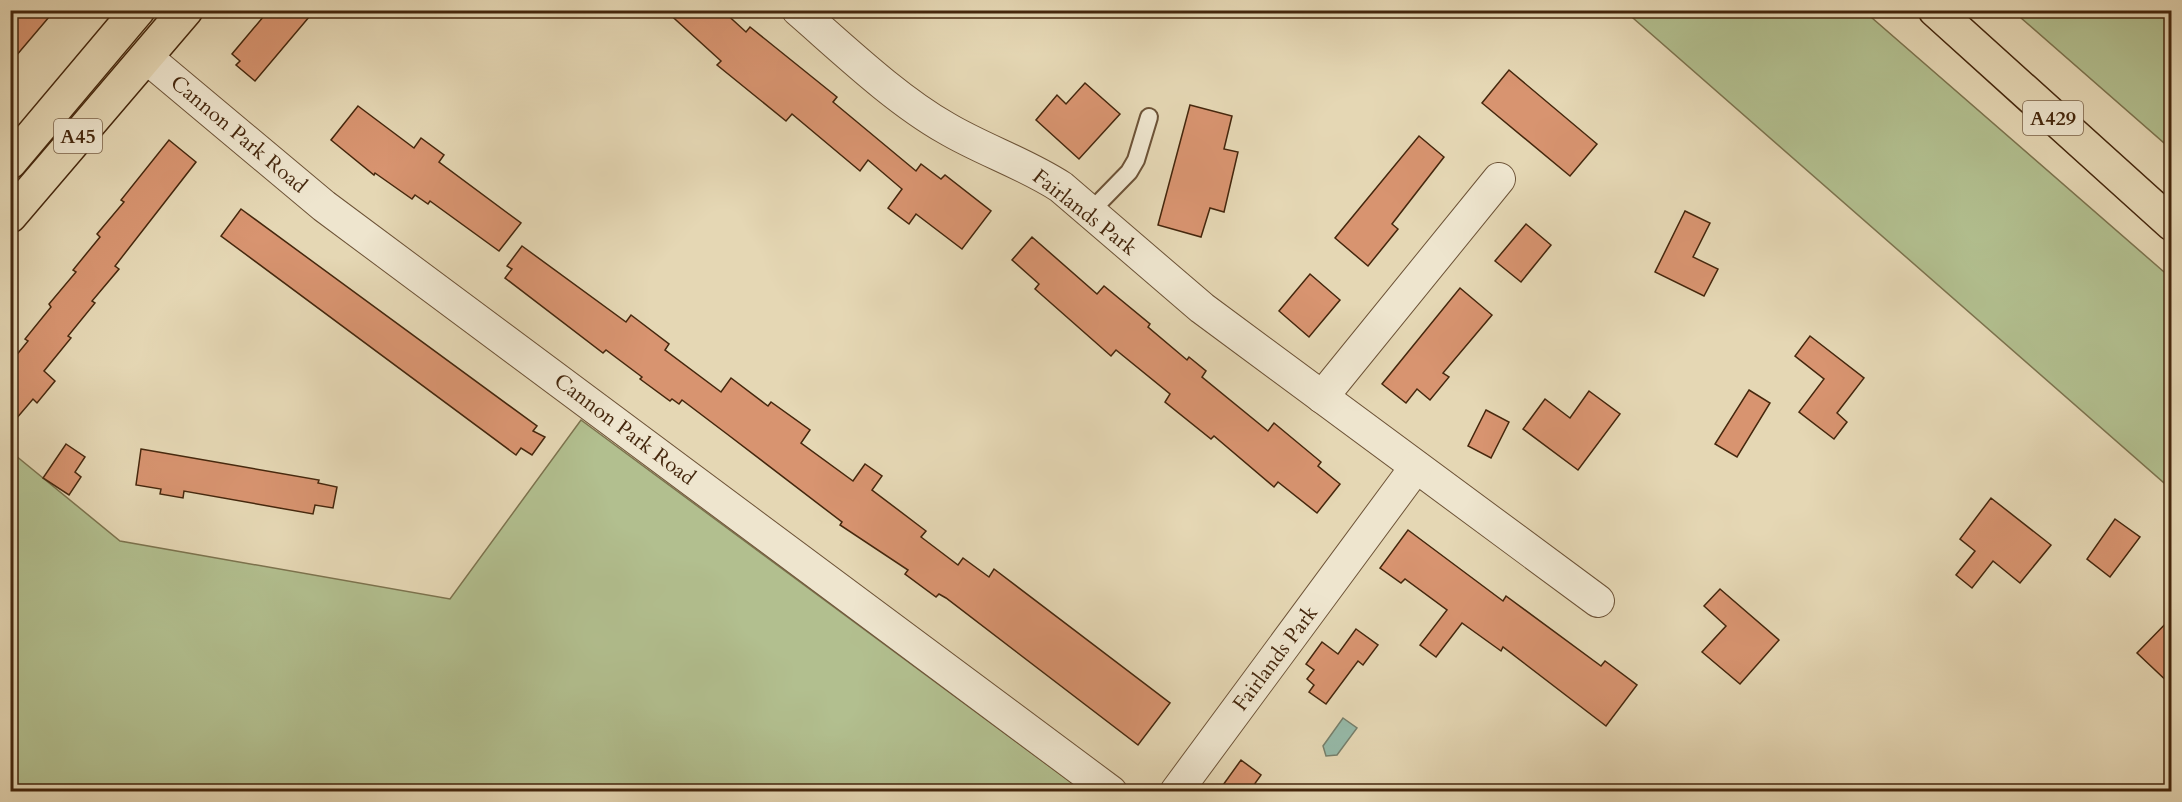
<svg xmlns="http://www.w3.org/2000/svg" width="2182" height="802" viewBox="0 0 2182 802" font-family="Cardo,serif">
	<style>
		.green { fill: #b2bf8f; stroke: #7c734e; stroke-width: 1.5 }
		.water { fill: #96baa9; stroke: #767f6b; stroke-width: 1.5 }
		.building { fill: #d89470; stroke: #45270d; stroke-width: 1.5 }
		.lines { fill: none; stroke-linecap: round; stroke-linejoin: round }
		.lane-casing { stroke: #6d5337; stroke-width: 20 }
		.street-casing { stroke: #6d5337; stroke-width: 34 }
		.primary-casing { stroke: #45270d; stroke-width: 36 }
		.highway-casing { stroke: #45270d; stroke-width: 36 }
		.lane { stroke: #eee5ce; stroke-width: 16 }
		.street { stroke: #eee5ce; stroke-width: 32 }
		.primary { stroke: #e5d7b4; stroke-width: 33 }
		.highway { stroke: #e5d7b4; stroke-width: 33 }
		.labels { text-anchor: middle; stroke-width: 4.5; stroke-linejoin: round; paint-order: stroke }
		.shield { fill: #eee5ce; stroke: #786047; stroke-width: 1.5 }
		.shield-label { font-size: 20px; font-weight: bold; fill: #45270d }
		.street-label { font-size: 21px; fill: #45270d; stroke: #eee5ce }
	</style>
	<rect width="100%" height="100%" fill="#e5d7b4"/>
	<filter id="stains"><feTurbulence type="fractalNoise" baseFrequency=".00333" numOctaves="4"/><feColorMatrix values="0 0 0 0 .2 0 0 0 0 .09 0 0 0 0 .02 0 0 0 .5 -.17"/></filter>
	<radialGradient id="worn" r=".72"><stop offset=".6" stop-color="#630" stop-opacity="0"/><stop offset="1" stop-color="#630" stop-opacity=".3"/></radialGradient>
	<g class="green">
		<path d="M1625 11H1864L2171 278V489Z"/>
		<path d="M2013 11H2171V149Z"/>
		<path d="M581 420 1083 791H11L10 451 120 541 450 599Z"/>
	</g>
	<path class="water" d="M1343 718 1357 728 1337 755 1326 756 1323 746Z"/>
	<g class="building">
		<path d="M10 10H55L10 63Z"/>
		<path d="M269 10H315L255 81 236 65 240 61 232 54Z"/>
		<path d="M665 10H722L746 32 750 27 837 97 833 102 916 171 921 164 941 179 945 175 991 211 962 249 916 214 909 224 888 208 902 189 868 160 860 171 792 114 786 121 717 65 721 61Z"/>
		<path d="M1509 70 1597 144 1570 176 1482 103Z"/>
		<path d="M1085 83 1120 114 1079 159 1036 120 1057 95 1066 104Z"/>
		<path d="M1190 105 1232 116 1224 149 1238 152 1224 212 1210 208 1201 237 1158 225Z"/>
		<path d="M358 106 414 148 421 138 444 155 439 162 521 223 499 251 430 201 428 204 415 195 412 199 375 173 374 175 331 140Z"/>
		<path d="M1419 136 1444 157 1392 224 1398 229 1368 266 1335 238Z"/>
		<path d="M169 140 196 162 115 266 119 269 92 301 95 303 68 336 71 338 44 371 55 381 37 403 33 399 10 426V363L28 341 25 339 51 307 49 304 76 272 73 270 100 237 97 234 124 202 121 200Z"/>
		<path d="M241 209 537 426 533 431 545 437 532 455 521 448 516 455 221 236Z"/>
		<path d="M1685 211 1710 223 1693 257 1718 269 1704 296 1655 272Z"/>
		<path d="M1526 224 1551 245 1521 282 1495 261Z"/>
		<path d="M1032 237 1097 294 1104 286 1150 324 1148 327 1187 360 1189 357 1206 371 1202 377 1268 431 1274 423 1321 462 1318 466 1340 484 1317 513 1278 482 1274 487 1214 436 1211 439 1165 402 1170 394 1116 350 1111 356 1035 289 1039 284 1012 260Z"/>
		<path d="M522 246 626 322 631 315 669 344 665 350 721 392 731 378 768 406 771 402 810 430 801 443 853 481 865 464 882 476 872 490 926 531 921 537 958 565 963 558 989 577 994 569 1170 703 1138 745 946 598 939 594 936 597 905 574 908 570 840 525 842 522 727 434 682 400 679 404 672 399 670 401 640 379 642 377 606 350 603 353 505 278 512 269 507 266Z"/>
		<path d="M1310 274 1340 300 1309 337 1279 311Z"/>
		<path d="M1460 288 1492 315 1443 373 1449 377 1430 400 1417 389 1406 403 1382 384Z"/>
		<path d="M1810 336 1864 378 1837 413 1847 422 1834 439 1799 412 1824 379 1795 356Z"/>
		<path d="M1749 390 1770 403 1737 457 1715 444Z"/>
		<path d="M1589 391 1620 414 1578 470 1523 429 1545 399 1570 418Z"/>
		<path d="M1486 410 1509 422 1491 458 1468 446Z"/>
		<path d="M66 444 85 457 75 472 81 477 69 495 43 478Z"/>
		<path d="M141 449 319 480 318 483 337 487 333 508 315 505 313 514 184 491 183 498 160 494 161 489 136 485Z"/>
		<path d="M1991 498 2051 545 2020 583 1993 561 1972 588 1956 575 1975 551 1960 539Z"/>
		<path d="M2115 519 2140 537 2110 577 2087 559Z"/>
		<path d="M1408 530 1503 601 1506 596 1601 666 1605 661 1637 685 1606 726 1503 647 1501 651 1462 623 1436 657 1420 645 1447 610 1405 579 1401 583 1380 568Z"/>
		<path d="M1720 589 1779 640 1740 684 1702 652 1726 626 1704 606Z"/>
		<path d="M2172 617V686L2137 653Z"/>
		<path d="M1356 629 1378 645 1363 665 1358 661 1326 704 1309 692 1314 685 1307 679 1314 670 1306 664 1322 642 1338 654Z"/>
		<path d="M1241 760 1261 775 1249 792H1218Z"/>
	</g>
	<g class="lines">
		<g class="lane-casing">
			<path id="lane" d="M1090 212 1129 172 1136 160 1149 117"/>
		</g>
		<g class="street-casing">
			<g id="street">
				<path d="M798 10C843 49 895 99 946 128 983 150 1024 163 1061 187L1202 308 1598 601"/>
				<path d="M146 57 324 206 1111 792"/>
				<path d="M1322 397 1499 179"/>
				<path d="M1176 792 1416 467"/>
			</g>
		</g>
		<g class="primary-casing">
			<path id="primary" d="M1935 10 2172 224"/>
		</g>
		<g class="highway-casing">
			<g id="highway">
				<path d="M10 162 138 10"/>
				<path d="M10 216 186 10"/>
			</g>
		</g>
		<use href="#lane" class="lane"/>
		<use href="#street" class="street"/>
		<use href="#primary" class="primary"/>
		<use href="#highway" class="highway"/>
	</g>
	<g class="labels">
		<g class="shield">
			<rect x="2023" y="101" width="60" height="34" rx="4.5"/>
			<rect x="54" y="119" width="48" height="34" rx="4.5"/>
		</g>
		<g class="shield-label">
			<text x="2053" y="125">A429</text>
			<text x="78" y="143">A45</text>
		</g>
		<g class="street-label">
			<text transform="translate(239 134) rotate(40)" y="7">Cannon Park Road</text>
			<text transform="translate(1085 212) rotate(38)" y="7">Fairlands Park</text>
			<text transform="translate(625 429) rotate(37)" y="7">Cannon Park Road</text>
			<text transform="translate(1275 658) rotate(-53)" y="7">Fairlands Park</text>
		</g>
	</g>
	<rect width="2182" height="802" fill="none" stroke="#e5d7b4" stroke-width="36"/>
	<rect x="12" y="12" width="2158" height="778" fill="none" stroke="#45270d" stroke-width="3"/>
	<rect x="18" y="18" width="2146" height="766" fill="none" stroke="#45270d" stroke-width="1.5"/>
	<rect width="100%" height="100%" filter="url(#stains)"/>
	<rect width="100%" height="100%" fill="url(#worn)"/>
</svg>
